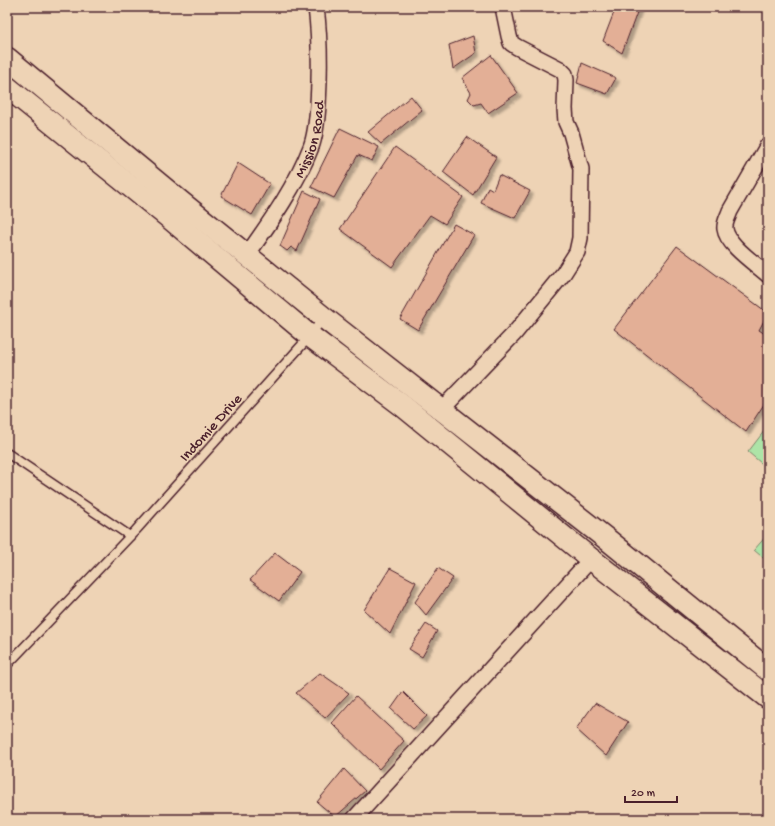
<svg xmlns="http://www.w3.org/2000/svg" width="775" height="826" viewBox="0 0 775 826" font-family="'Gochi Hand',sans-serif">
	<style>
		.green { fill: #ade4a7; stroke: #7c8269 }
		.building { fill: #e3af96; stroke: #4a1f2b; filter: url(#shadow) }
		.lines { fill: none; stroke-linecap: round; stroke-linejoin: round }
		.lane-casing { stroke: #4a1f2b; stroke-width: 11 }
		.street-casing { stroke: #4a1f2b; stroke-width: 18 }
		.secondary-casing { stroke: #4a1f2b; stroke-width: 24 }
		.lane { stroke: #eed3b5; stroke-width: 8 }
		.street { stroke: #eed3b5; stroke-width: 15 }
		.secondary { stroke: #eed3b5; stroke-width: 21 }
		.labels { text-anchor: middle; stroke-width: 3; stroke-linejoin: round; paint-order: stroke }
		.street-label { font-size: 15px; fill: #4a1f2b; stroke: #eed3b5 }
	</style>
	<defs>
		<filter id="shadow"><feDropShadow dx="3.5" dy="3.5" stdDeviation="1" flood-color="#0004"/></filter>
	</defs>
	<rect width="100%" height="100%" fill="#eed3b5"/>
	<filter id="ink" filterUnits="userSpaceOnUse"><feTurbulence type="fractalNoise" baseFrequency=".025" numOctaves="2"/><feDisplacementMap in="SourceGraphic" scale="8" xChannelSelector="R" yChannelSelector="G"/><feConvolveMatrix kernelMatrix="1 2 1 2 8 2 1 2 1" color-interpolation-filters="sRGB"/></filter>
	<g filter="url(#ink)">
		<g class="green">
			<path d="M768 426V469L748 452Z"/>
			<path d="M768 534V562L754 550Z"/>
		</g>
		<g class="building">
			<path d="M616 7H639L622 53 603 41Z"/>
			<path d="M473 36 476 53 453 69 449 45Z"/>
			<path d="M491 55 518 93 488 113 481 103 474 105 468 99 471 93 462 78Z"/>
			<path d="M582 63 616 78 607 94 577 83Z"/>
			<path d="M411 96 422 110 381 144 368 132Z"/>
			<path d="M340 128 379 147 372 161 358 155 334 198 311 187Z"/>
			<path d="M467 137 496 157 473 195 443 172Z"/>
			<path d="M395 147 463 197 445 224 430 215 392 267 340 229Z"/>
			<path d="M238 163 270 184 252 215 221 196Z"/>
			<path d="M499 175 530 191 515 218 481 203 488 187 493 190Z"/>
			<path d="M304 191 320 199 297 251 291 247 287 251 280 246Z"/>
			<path d="M454 224 474 235 418 330 400 319Z"/>
			<path d="M677 246 768 313 759 330 768 336V398L746 432 614 329Z"/>
			<path d="M275 553 300 572 279 601 250 580Z"/>
			<path d="M390 568 416 582 390 634 364 610Z"/>
			<path d="M438 568 453 578 426 615 415 602Z"/>
			<path d="M426 624 437 631 422 657 409 649Z"/>
			<path d="M320 673 349 693 325 718 296 693Z"/>
			<path d="M403 692 427 716 413 729 391 709Z"/>
			<path d="M356 696 404 741 379 769 332 723Z"/>
			<path d="M595 703 628 722 606 756 576 729Z"/>
			<path d="M344 769 365 791 335 817 317 802Z"/>
		</g>
		<g class="lines">
			<g class="lane-casing">
				<g id="lane">
					<path d="M7 453 130 536"/>
					<path d="M7 665 136 530 310 336 323 318"/>
				</g>
			</g>
			<g class="street-casing">
				<g id="street">
					<path d="M768 145 730 211C728 217 724 223 725 229 727 245 756 264 768 275"/>
					<path id="s1" d="M247 255C271 221 296 186 311 147 316 134 317 119 318 105 320 72 320 39 316 7"/>
					<path d="M442 409 514 334 563 274 577 252 580 238 581 169 571 133 566 122 565 109 566 80 565 74 560 69 517 47 511 43 509 36 503 7"/>
					<path d="M354 819 591 559"/>
				</g>
			</g>
			<g class="secondary-casing">
				<g id="secondary">
					<path d="M7 58 181 202 323 317 608 540 768 670"/>
					<path d="M7 87 167 216 310 336 403 406 591 559 768 698"/>
				</g>
			</g>
			<use href="#lane" class="lane"/>
			<use href="#street" class="street"/>
			<use href="#secondary" class="secondary"/>
		</g>
	</g>
	<g class="labels">
		<g class="street-label">
			<text dy="5" stroke="none"><textPath href="#s1" startOffset="133">Mission Road</textPath></text>
			<text transform="translate(210 427) rotate(-48)" y="5">Indomie Drive</text>
		</g>
	</g>
	<rect width="775" height="826" fill="none" stroke="#eed3b5" stroke-width="24"/>
	<rect x="12" y="12" width="751" height="802" fill="none" stroke="#4a1f2b" stroke-width="1.5" filter="url(#ink)"/>
	<path d="M625 796v6h52v-6" fill="none" stroke="#4a1f2b" stroke-width="2"/>
	<text x="631" y="796" font-size="12" fill="#4a1f2b" stroke="#eed3b5" stroke-width="3" paint-order="stroke">20 m</text>
</svg>
